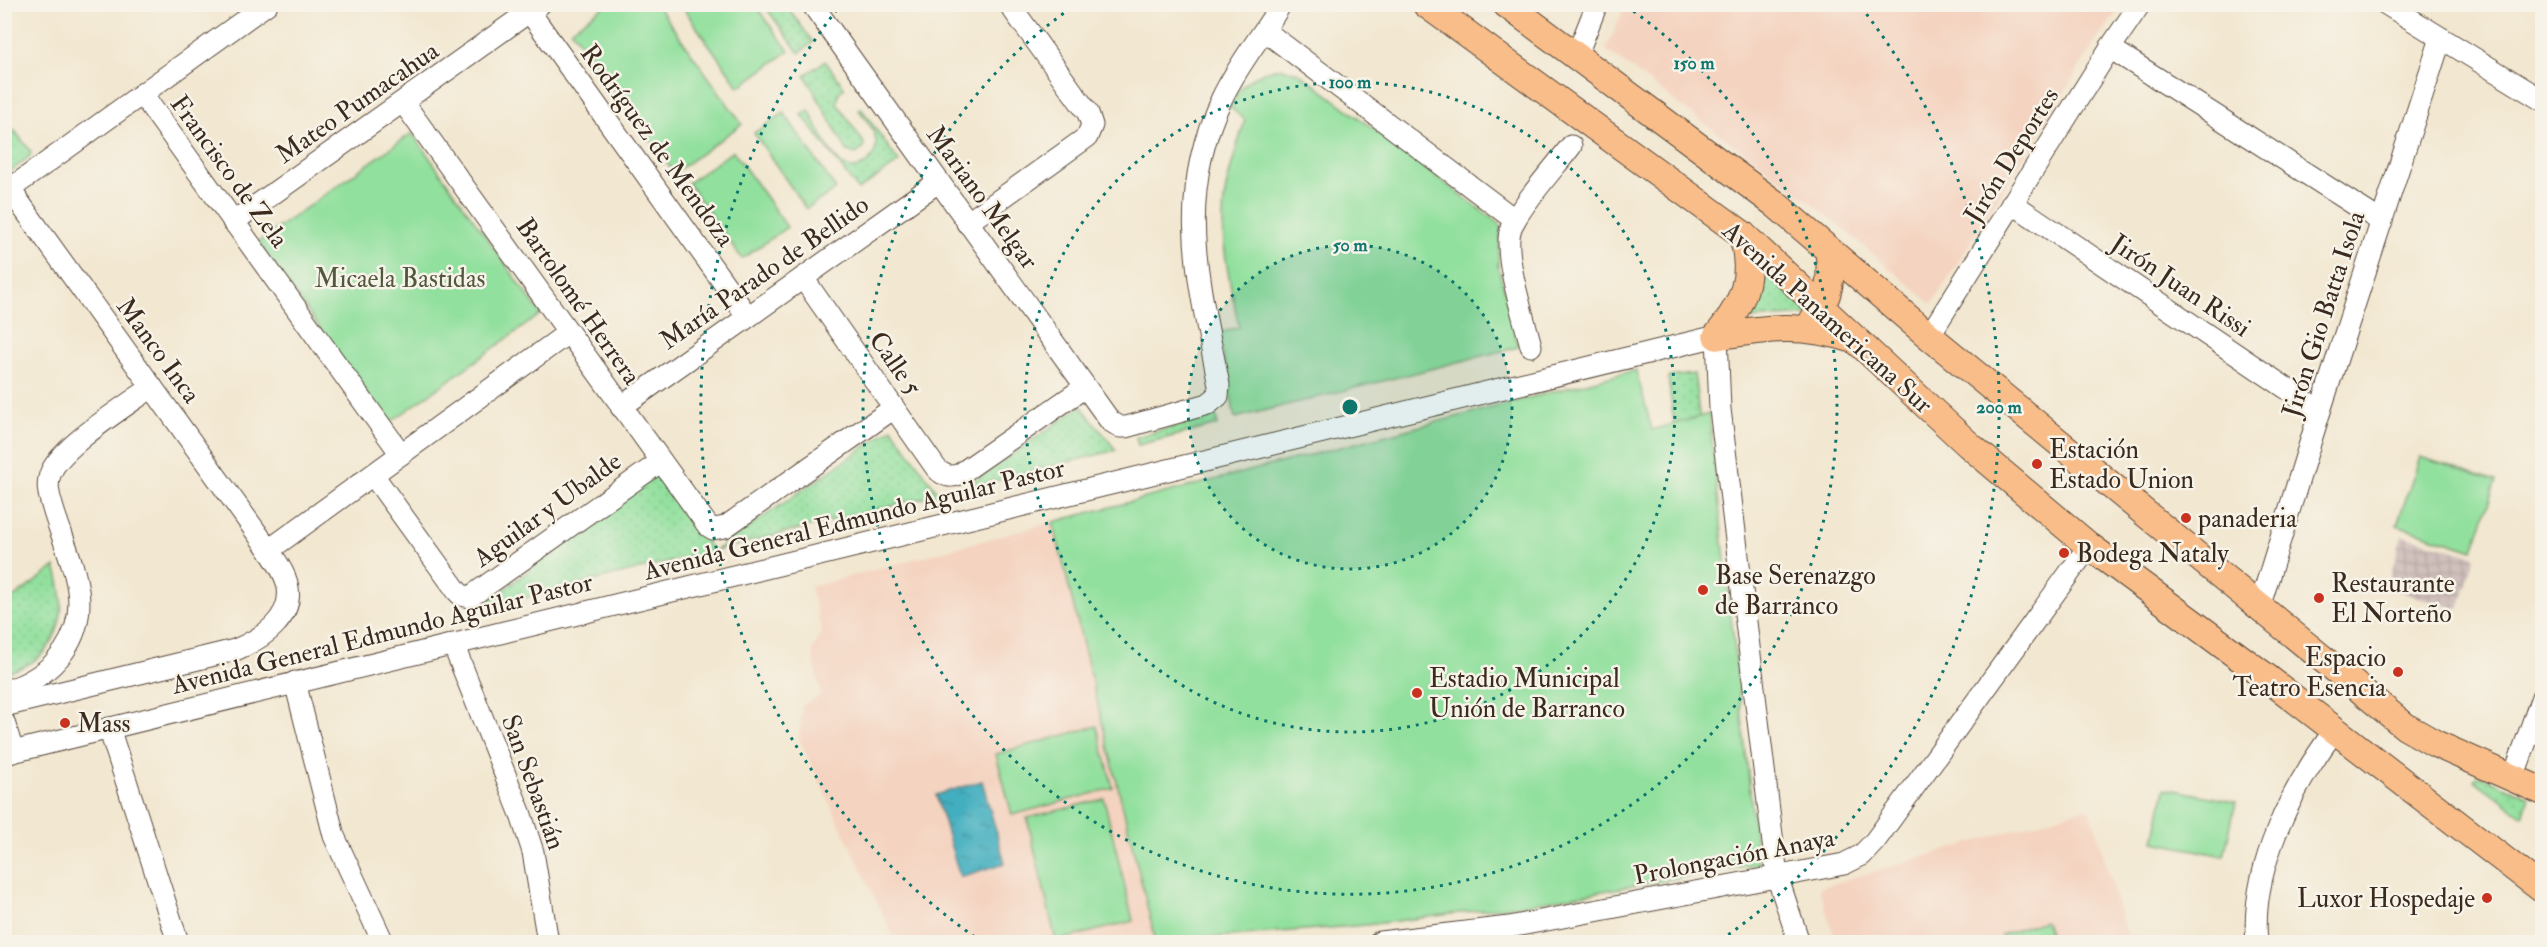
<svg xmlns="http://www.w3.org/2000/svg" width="2547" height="947" viewBox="0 0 2547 947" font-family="'IM FELL Double Pica',serif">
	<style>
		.built { fill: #f4d3c0 }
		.industrial { fill: url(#industrial-grid) }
		.grass { fill: url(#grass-dots); stroke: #66855e; stroke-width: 1.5 }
		.park { fill: #92e09e; stroke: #66855e; stroke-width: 1.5 }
		.water { fill: url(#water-ripples); stroke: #3e6c6f; stroke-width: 1.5 }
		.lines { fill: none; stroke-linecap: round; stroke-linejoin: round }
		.minor-casing { stroke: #564639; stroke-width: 23 }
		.major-casing { stroke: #564639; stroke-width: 29 }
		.minor { stroke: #fff; stroke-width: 21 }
		.major { stroke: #f9bd89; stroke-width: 27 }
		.ring { fill: none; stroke: #0f766e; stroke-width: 3; stroke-dasharray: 3 6 }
		.poi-dot { fill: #c8321e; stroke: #f7f3e8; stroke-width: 2 }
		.labels { text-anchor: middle; stroke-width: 5; stroke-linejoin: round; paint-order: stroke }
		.street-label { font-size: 26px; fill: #3b2a1e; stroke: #f7f3e8 }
		.park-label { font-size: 26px; fill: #51583e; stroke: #f7f3e8 }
		.poi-label { font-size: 26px; fill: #3b2a1e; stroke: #f7f3e8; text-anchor: start }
		.centre { fill: #0f766e; stroke: #f7f3e8; stroke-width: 3 }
		.ring-label { font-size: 18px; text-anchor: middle; font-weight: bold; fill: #0f766e; stroke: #f7f3e8; stroke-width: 5; stroke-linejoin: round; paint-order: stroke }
	</style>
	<defs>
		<pattern id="industrial-grid" width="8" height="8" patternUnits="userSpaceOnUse" patternTransform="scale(1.5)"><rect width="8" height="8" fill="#d0c0bc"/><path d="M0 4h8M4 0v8" fill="none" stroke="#b4a5a1"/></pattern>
		<pattern id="grass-dots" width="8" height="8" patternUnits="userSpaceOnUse" patternTransform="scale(1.5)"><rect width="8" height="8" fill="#92e09e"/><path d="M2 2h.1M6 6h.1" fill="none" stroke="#7fc088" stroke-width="1.8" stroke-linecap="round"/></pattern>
		<pattern id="water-ripples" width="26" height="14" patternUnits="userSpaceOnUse" patternTransform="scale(1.5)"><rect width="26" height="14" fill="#42afc0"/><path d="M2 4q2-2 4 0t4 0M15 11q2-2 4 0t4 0" fill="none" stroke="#388f9b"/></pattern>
	</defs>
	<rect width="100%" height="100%" fill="#f7f3e8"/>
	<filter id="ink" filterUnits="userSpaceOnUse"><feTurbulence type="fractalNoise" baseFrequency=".0167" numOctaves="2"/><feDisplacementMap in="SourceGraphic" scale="12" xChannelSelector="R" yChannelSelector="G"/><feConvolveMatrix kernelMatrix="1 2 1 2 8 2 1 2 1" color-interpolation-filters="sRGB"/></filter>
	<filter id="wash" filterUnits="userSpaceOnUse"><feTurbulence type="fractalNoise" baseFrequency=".008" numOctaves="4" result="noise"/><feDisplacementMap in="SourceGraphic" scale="24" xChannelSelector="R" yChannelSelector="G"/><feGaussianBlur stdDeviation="1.35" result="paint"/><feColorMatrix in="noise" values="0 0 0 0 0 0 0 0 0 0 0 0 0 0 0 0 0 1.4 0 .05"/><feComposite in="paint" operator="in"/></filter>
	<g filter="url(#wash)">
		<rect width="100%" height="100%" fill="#f2e7d0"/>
		<g class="built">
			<path d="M1625 5V4L2122 5 2094 44 1932 304 1817 207 1606 50Z"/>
			<path d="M1053 522 1156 942H896L799 739 802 706 821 695 812 650 822 633 810 587Z"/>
			<path d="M2090 807 2128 942H1836L1819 888Z"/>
		</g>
		<path class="industrial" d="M2402 535 2475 556 2459 609 2387 588Z"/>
		<g class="grass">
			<path d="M764 5H786L813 42 799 53Z"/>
			<path d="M825 61 845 88 839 92 837 103 864 143V148L856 154 847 151 805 75Z"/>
			<path d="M861 108 899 162 858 190 802 115 809 110C817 125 828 152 841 163 855 177 877 161 876 143 876 131 865 119 859 110Z"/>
			<path d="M11 130 15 131 31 152 30 156 11 171 4 166 5 135Z"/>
			<path d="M1764 272 1808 310 1807 315 1751 319Z"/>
			<path d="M1694 374 1705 460 1682 488 1668 377Z"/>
			<path d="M1081 406 1116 450 963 489Z"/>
			<path d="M1216 415 1218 425 1138 445 1136 437Z"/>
			<path d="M892 428 939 494 716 550Z"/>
			<path d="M656 475 713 551 476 610Z"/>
			<path d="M55 567C70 611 60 659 8 672L5 667V604Z"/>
			<path d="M2479 775 2529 797 2523 816 2474 780Z"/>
		</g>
		<g class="park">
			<path d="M606 5H657L742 124 674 173 571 30Z"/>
			<path d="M681 5H755L789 51 739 87Z"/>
			<path d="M1282 68 1299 73 1501 225 1498 265 1518 347 1235 418 1219 333 1239 327C1230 282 1217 234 1226 188 1231 165 1238 143 1245 120L1230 107C1239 83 1257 71 1282 68Z"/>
			<path d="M784 113 836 189 806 209 754 133Z"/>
			<path d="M412 133 541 314 388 424 258 242Z"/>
			<path d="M733 151 787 227 742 259 688 183Z"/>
			<path d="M1636 370 1652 430 1709 414 1758 864 1529 904 1366 925 1156 942 1053 522Z"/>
			<path d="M2420 457 2496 481 2473 550 2397 525Z"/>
			<path d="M1097 726 1113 788 1012 815 996 754Z"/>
			<path d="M2165 788 2236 802 2224 856 2154 842Z"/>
			<path d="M1104 799 1133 921 1056 941 1027 818Z"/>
			<path d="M2045 921 2052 942H2003L2001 935Z"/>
		</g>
		<path class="water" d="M982 781 1005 863 960 877 936 795Z"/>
	</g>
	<g filter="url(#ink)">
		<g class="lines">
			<g class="minor-casing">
				<g id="minor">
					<path d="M524 4 748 317"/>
					<path d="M812 4 1110 421 1120 427H1126L1208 404 1218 396 1219 385C1199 282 1174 198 1222 98 1238 64 1262 36 1281 4"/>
					<path d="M2386 4 2542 100"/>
					<path d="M1265 31 1515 220"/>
					<path d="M2110 48 2382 222"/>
					<path d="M1576 57 1597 4"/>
					<path d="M142 94 401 454"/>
					<path d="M403 102 708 526 713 529 725 527 894 408"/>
					<path d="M4 181 269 550C276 561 284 571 287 583 296 617 262 639 235 650L4 706"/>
					<path d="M10 189 267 4"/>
					<path d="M2012 203 2320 411"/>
					<path d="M233 222 540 4"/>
					<path d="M967 223 1087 137 1092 125 1088 113 1009 4"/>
					<path d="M803 278 936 468C943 476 951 478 960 474L1085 387"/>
					<path d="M1929 336 2110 48 2140 4"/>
					<path d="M1531 346C1524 318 1502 253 1511 228 1519 207 1556 166 1571 146"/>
					<path d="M621 407 938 182"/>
					<path d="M373 475 457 591 461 595 470 597 660 462"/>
					<path d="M269 550 568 333"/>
					<path d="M2259 608 2320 411 2441 38"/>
					<path d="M453 644 520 812 533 852 548 942"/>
					<path d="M295 682 334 836 383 942"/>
					<path d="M4 691C28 685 50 671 64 651 96 605 69 560 54 512 50 498 45 486 51 472 63 445 126 406 152 387"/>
					<path d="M4 722 13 752"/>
					<path d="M109 728 178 942"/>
					<path d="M4 754 1717 336 1720 409 1777 876 1799 942"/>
					<path d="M2513 778 2542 697"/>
					<path d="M1380 942 1509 927 1844 864 1862 855 1875 841 2089 546"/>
					<path d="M2257 942C2250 869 2292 787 2335 730"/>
				</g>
			</g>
			<g class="major-casing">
				<g id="major">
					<path d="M1426 4 1742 234 1969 445 2089 546 2266 677 2542 889"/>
					<path d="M1506 4 1774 203 1929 336 2406 727 2436 744 2542 791"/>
					<path d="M1813 320C1830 297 1832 279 1829 251"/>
					<path d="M1717 336C1768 328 1802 323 1852 339"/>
					<path d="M1717 336C1744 302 1755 277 1742 234"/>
				</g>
			</g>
			<use href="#minor" class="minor"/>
			<use href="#major" class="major"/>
		</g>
	</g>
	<circle cx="1350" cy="407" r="162" fill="#0f766e" fill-opacity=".12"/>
	<g class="ring">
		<circle cx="1350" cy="407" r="162"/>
		<circle cx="1350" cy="407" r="325"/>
		<path d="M1626 6A487 487 0 1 1 1074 6"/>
		<path d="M982 942A649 649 0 0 1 839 7M1861 7A649 649 0 0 1 1718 942"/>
	</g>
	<g class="poi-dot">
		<circle cx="2037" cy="464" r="6"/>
		<circle cx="2186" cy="518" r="6"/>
		<circle cx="2064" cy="553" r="6"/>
		<circle cx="1703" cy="590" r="6"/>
		<circle cx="2319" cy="598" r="6"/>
		<circle cx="2398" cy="672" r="6"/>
		<circle cx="1417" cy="693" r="6"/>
		<circle cx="65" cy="723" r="6"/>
		<circle cx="2487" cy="898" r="6"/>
	</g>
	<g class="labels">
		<g class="street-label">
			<text transform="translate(357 102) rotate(-35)" y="9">Mateo Pumacahua</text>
			<text transform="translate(658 145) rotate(54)" y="9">Rodríguez de Mendoza</text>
			<text transform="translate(2011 155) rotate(-58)" y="9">Jirón Deportes</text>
			<text transform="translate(230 171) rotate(54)" y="9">Francisco de Zela</text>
			<text transform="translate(983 197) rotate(54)" y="9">Mariano Melgar</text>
			<text transform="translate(764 272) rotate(-35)" y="9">María Parado de Bellido</text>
			<text transform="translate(2181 285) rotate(34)" y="9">Jirón Juan Rissi</text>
			<text transform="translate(579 301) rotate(55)" y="9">Bartolomé Herrera</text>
			<text transform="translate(2323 314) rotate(-72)" y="9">Jirón Gio Batta Isola</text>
			<text transform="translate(1828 317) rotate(42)" y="9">Avenida Panamericana Sur</text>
			<text transform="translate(159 350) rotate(54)" y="9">Manco Inca</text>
			<text transform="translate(896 363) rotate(55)" y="9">Calle 5</text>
			<text transform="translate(547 509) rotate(-36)" y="9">Aguilar y Ubalde</text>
			<text transform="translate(854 519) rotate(-14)" y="9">Avenida General Edmundo Aguilar Pastor</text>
			<text transform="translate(382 633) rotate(-14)" y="9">Avenida General Edmundo Aguilar Pastor</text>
			<text transform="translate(534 782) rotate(70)" y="9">San Sebastián</text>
			<text transform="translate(1734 856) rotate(-11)" y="9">Prolongación Anaya</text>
		</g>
		<g class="park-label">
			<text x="400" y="287">Micaela Bastidas</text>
		</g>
		<g class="poi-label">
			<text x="2049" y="458">Estación<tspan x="2049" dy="30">Estado Union</tspan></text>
			<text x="2198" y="527">panaderia</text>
			<text x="2076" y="562">Bodega Nataly</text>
			<text x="1715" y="584">Base Serenazgo<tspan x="1715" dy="30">de Barranco</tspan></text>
			<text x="2331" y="592">Restaurante<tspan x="2331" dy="30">El Norteño</tspan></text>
			<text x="2386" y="666" text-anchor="end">Espacio<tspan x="2386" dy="30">Teatro Esencia</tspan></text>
			<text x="1429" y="687">Estadio Municipal<tspan x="1429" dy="30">Unión de Barranco</tspan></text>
			<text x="77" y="732">Mass</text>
			<text x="2475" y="907" text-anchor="end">Luxor Hospedaje</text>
		</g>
	</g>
	<circle cx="1350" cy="407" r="9" class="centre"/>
	<g class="ring-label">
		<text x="1694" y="69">150 m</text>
		<text x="1350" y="88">100 m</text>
		<text x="1350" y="251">50 m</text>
		<text x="1999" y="413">200 m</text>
	</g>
	<rect width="2547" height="947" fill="none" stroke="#f7f3e8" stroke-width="24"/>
</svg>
